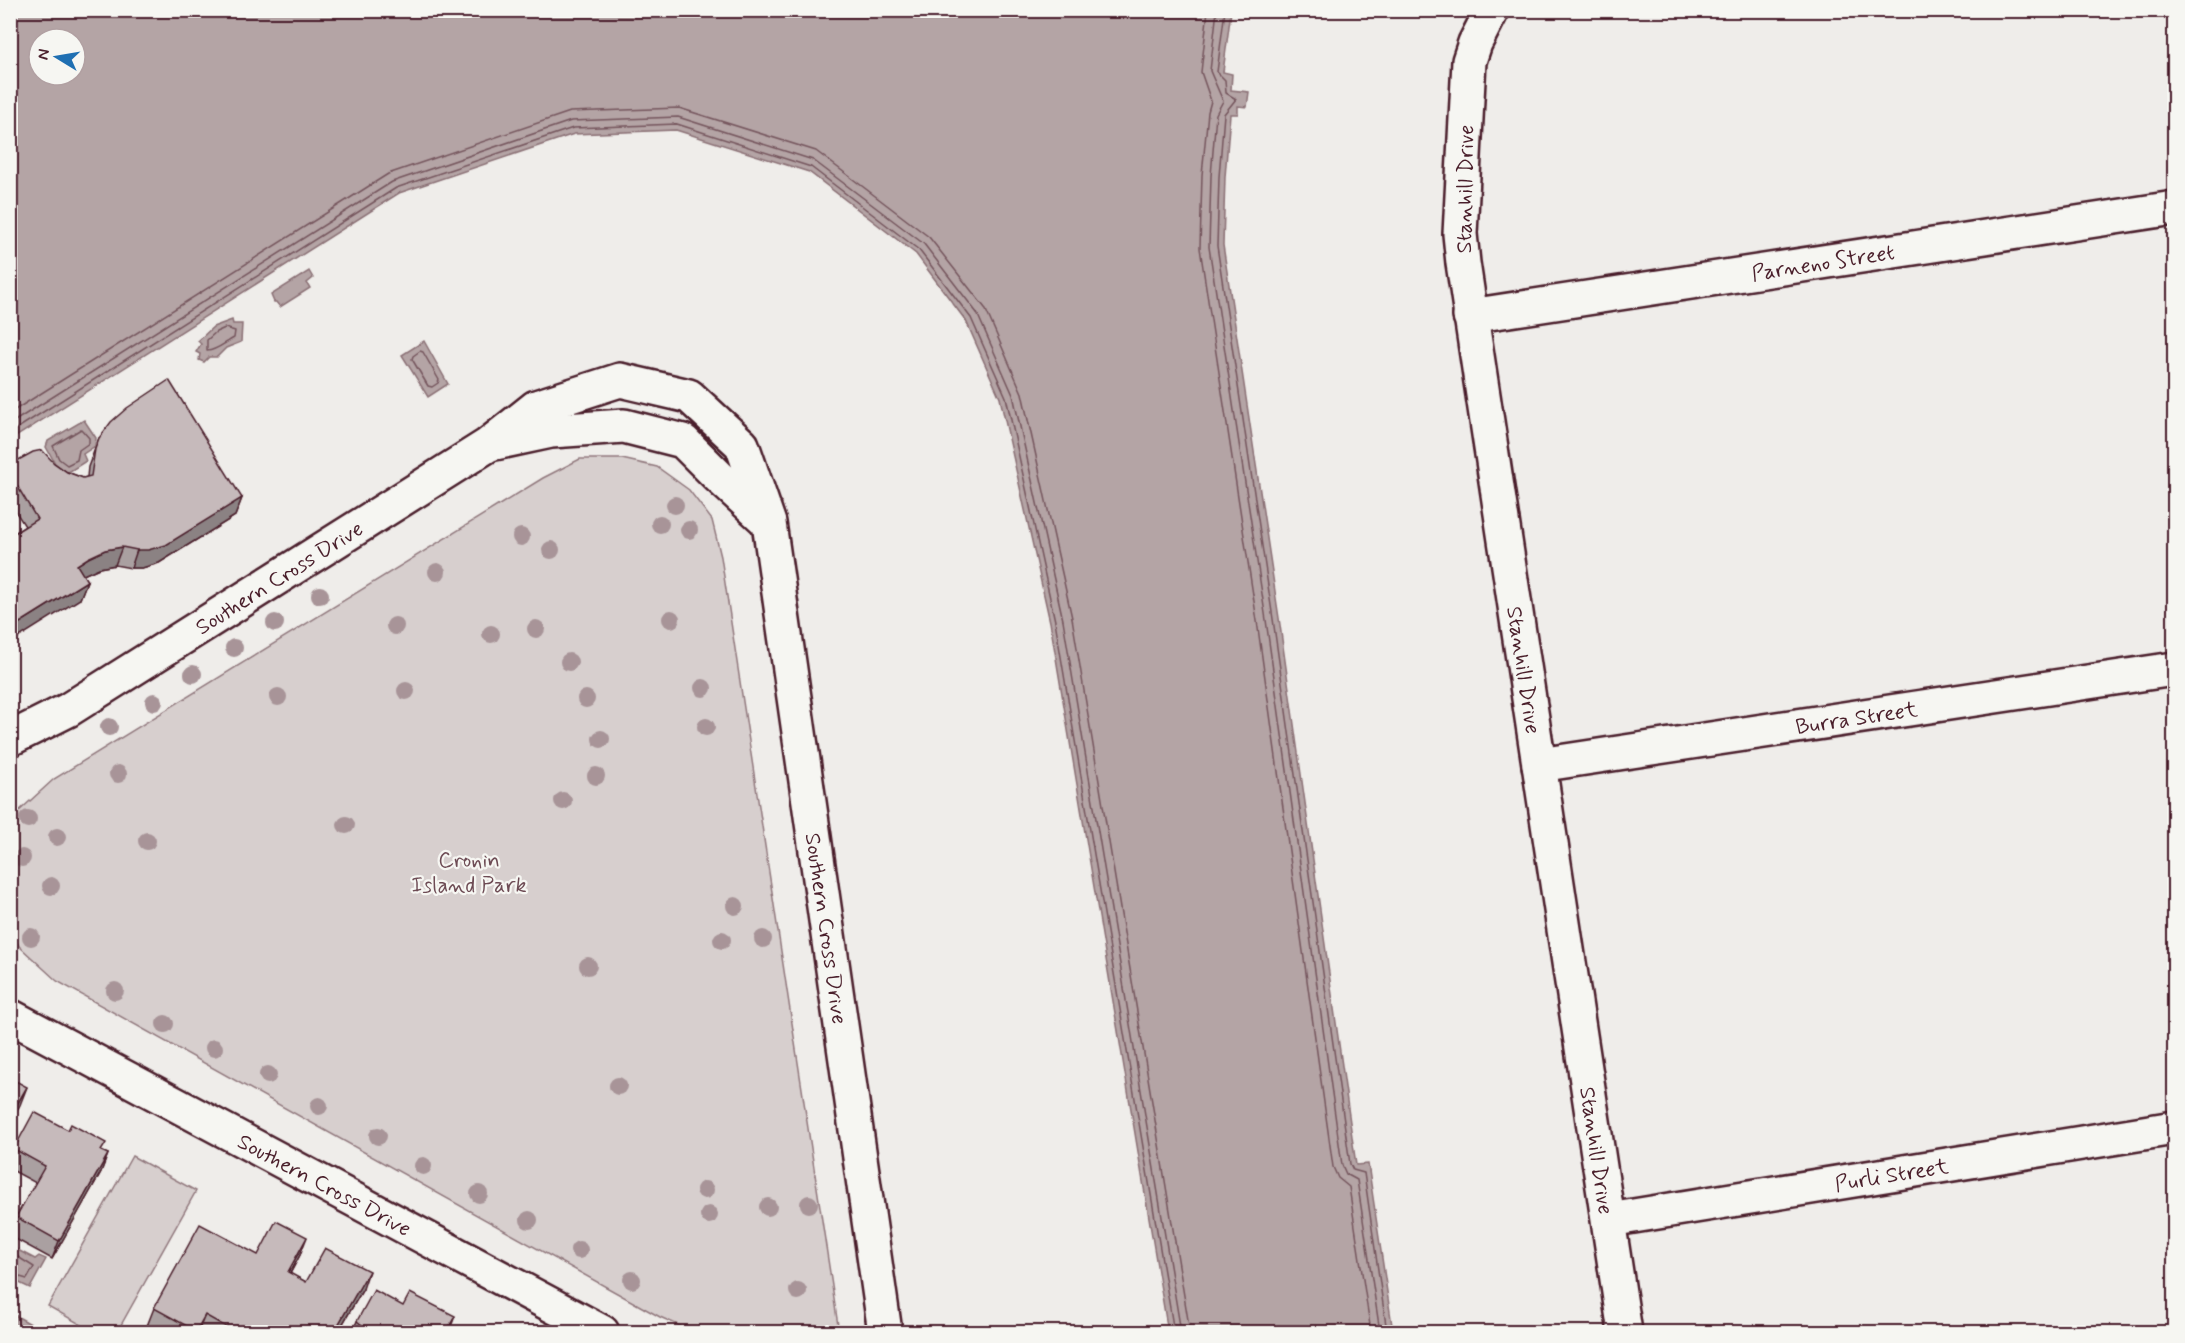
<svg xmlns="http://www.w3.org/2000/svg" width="2185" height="1343" viewBox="0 0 2185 1343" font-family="Mynerve,sans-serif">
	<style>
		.green { fill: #d7cfce; stroke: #90777c; stroke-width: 1.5 }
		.water { fill: #b4a4a5; stroke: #8a6f74; stroke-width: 1.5; fill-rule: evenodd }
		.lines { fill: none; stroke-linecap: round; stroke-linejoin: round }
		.shore { stroke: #74545c; stroke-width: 1.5 }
		.minor-casing { stroke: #4a1f2b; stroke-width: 38 }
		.minor { stroke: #f6f6f2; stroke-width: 33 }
		.tree { fill: #a89498 }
		.wall { fill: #aaa0a1; stroke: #4a1f2b; stroke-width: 1.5 }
		.shaded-wall { fill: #8b8283; stroke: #4a1f2b; stroke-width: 1.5 }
		.building { fill: #c6babb; stroke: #4a1f2b; stroke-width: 1.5 }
		.labels { text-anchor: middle; stroke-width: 4.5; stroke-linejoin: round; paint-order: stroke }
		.street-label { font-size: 22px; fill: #4a1f2b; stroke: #f6f6f2 }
		.park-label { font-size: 22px; fill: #6d4b54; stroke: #f6f6f2 }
	</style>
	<rect width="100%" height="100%" fill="#efedea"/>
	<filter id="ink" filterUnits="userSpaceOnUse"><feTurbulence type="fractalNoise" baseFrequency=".0167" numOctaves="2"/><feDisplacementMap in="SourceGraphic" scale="12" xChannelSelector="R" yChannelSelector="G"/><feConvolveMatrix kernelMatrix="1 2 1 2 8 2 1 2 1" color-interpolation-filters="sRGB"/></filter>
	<g filter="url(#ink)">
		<g class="green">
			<path d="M580 459H622L657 467 689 490 712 520 721 557 839 1332H694L660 1317 57 981 19 946 11 929V828L17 813 54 779 543 478Z"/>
			<path d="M132 1156 196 1191 117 1332H94L48 1306Z"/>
		</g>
		<g class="water">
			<path d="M11 10 1231 11 1223 72 1232 74 1231 90 1249 92 1247 107 1238 106V114H1230L1225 177 1223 245 1279 618 1356 1165 1368 1164 1393 1332H1168L1050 622 1000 398 966 321 916 254 809 172 676 130 574 134 399 193 11 440ZM39 39H75V75H39Z"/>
			<path d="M309 271 313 278 307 283 310 288 280 307 276 302H274L271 295Z"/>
			<path d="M232 320 233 324H242L241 342 226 348 217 357H209L204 362 199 360 200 354 196 352 201 344 198 341 213 327Z"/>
			<path d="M424 341 448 384 428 397 402 355Z"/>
			<path d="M84 420 96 438 95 446 83 454 86 461 67 473 55 463 46 447 48 441Z"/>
			<path d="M10 1246 35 1259 39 1256 46 1259 30 1288 11 1279Z"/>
			<path d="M11 1313 45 1332H11Z"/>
		</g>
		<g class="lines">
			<g class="shore">
				<path d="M1208 10 1201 72 1211 101 1208 112 1202 175 1200 248 1257 621 1333 1167 1338 1178 1349 1187 1371 1332"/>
				<path d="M1217 10 1210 71 1223 101 1216 114 1211 176 1209 247 1266 620 1342 1165 1346 1174 1357 1180 1380 1332"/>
				<path d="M1225 10 1217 72 1225 80 1226 93 1236 99 1224 114 1219 177 1217 246 1273 619 1350 1164 1353 1170 1364 1173 1387 1332"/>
				<path d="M225 328 235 331 234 338C226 342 216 351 207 351V340L216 332Z"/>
				<path d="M420 351 423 352 439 380 438 383 432 387 428 386 412 359 413 356Z"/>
				<path d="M10 413 388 174 570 112 679 108 816 151 929 237 985 308 1022 393 1072 618 1190 1332"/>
				<path d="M10 424 392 182 571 121 678 117 813 160 924 244 977 313 1013 395 1063 620 1181 1332"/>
				<path d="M81 429 89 438V443L79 450 77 460 67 465 59 459 53 446Z"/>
				<path d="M10 433 396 188 573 128 677 124 811 167 919 250 971 318 1006 397 1055 621 1174 1332"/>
				<path d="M10 1252 34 1267 27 1279 10 1274"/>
			</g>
			<g class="minor-casing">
				<g id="minor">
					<path id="s1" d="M1492 10 1475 43 1469 61 1460 234 1463 263 1625 1332"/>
					<path id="s2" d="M1470 316 2174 208"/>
					<path d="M495 443 551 431 624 426 683 441 719 477 768 522"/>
					<path id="s3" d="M10 739 68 710 488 445 536 407 620 380 689 396 742 445 769 523 885 1332"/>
					<path id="s4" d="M1539 765 2174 669"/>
					<path id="s5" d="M10 1016 602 1332"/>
					<path id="s6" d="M1609 1220 2174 1128"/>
				</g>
			</g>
			<use href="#minor" class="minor"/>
		</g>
		<g class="tree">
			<circle cx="675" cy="505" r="9"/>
			<circle cx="660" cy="524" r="9"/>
			<circle cx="689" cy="530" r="9"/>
			<circle cx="521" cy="537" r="9"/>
			<circle cx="551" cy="550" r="9"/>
			<circle cx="437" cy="572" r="9"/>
			<circle cx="320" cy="595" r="9"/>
			<circle cx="671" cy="619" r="9"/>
			<circle cx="275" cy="623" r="9"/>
			<circle cx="395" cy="626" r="9"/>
			<circle cx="536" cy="629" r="9"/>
			<circle cx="491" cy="634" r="9"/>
			<circle cx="234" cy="648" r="9"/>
			<circle cx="569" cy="662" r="9"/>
			<circle cx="193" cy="674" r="9"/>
			<circle cx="703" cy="688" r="9"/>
			<circle cx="406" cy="691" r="9"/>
			<circle cx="278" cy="697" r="9"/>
			<circle cx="586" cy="699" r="9"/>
			<circle cx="154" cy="702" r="9"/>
			<circle cx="109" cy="727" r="9"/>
			<circle cx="706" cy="727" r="9"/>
			<circle cx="601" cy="739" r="9"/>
			<circle cx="118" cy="774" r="9"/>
			<circle cx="596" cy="776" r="9"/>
			<circle cx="563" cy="801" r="9"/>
			<circle cx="28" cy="819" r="9"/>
			<circle cx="346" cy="825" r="9"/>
			<circle cx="57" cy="837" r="9"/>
			<circle cx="147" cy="841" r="9"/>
			<circle cx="22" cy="858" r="9"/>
			<circle cx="51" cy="886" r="9"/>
			<circle cx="735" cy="906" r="9"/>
			<circle cx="31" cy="937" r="9"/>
			<circle cx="763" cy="939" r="9"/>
			<circle cx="722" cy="940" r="9"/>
			<circle cx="588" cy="966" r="9"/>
			<circle cx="115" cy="991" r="9"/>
			<circle cx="165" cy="1024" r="9"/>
			<circle cx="214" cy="1048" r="9"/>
			<circle cx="268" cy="1075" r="9"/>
			<circle cx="618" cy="1086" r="9"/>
			<circle cx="319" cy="1106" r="9"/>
			<circle cx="378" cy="1136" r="9"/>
			<circle cx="423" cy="1166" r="9"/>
			<circle cx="705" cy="1190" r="9"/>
			<circle cx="479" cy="1194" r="9"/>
			<circle cx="809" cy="1204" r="9"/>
			<circle cx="768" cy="1207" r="9"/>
			<circle cx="709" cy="1215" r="9"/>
			<circle cx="529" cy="1220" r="9"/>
			<circle cx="579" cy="1250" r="9"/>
			<circle cx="632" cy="1280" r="9"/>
			<circle cx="798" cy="1291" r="9"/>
		</g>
		<g class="wall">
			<path d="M99 438 242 498 235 516 159 563 142 568H131L115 565 99 568 83 575 87 581 80 599 13 534 25 526 10 503V467L54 463 67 472 83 478 87 477 88 467Z"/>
			<path d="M14 1149 103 1152 108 1154 101 1172 52 1259 10 1236V1231L16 1217 36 1183 10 1169V1158Z"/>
			<path d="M258 1255H300L290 1274 306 1282 363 1289 338 1332H159L147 1326 154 1308Z"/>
			<path d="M357 1321 449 1332H352Z"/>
		</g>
		<g class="shaded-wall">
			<path d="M242 498 235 516 159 563 142 568H131L137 550Z"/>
			<path d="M122 547 115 565 99 568 81 576 77 565 88 558 105 550Z"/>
			<path d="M87 581 80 599 10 643V629Z"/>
			<path d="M27 1087 20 1105 10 1123V1116Z"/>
			<path d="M108 1154 101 1172 52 1259 59 1241Z"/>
			<path d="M307 1237 300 1255 281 1290 288 1272Z"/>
			<path d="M369 1271 363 1289 338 1332H334Z"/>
			<path d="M205 1315 198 1332H195L196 1331Z"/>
			<path d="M455 1316 449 1332H446Z"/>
		</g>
		<g class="building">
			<path d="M169 380 242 498 166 545 148 550H137L122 547 105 550 88 558 77 565 87 581 10 629V530L13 534 37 519 10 474 11 464 33 452 42 450 54 463 67 472 83 478 91 476 95 449 99 438 111 422 127 408Z"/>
			<path d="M10 1078 27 1087 10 1116Z"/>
			<path d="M34 1112 68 1130 71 1124 106 1143 101 1151 108 1154 59 1241 16 1217 45 1166 14 1149Z"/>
			<path d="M276 1221 307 1237 288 1272 306 1282 325 1248 369 1271 334 1332H235L205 1315 196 1331 154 1308 200 1224 258 1255Z"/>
			<path d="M374 1290 403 1306 410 1293 455 1316 446 1332H365L367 1329 357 1321Z"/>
		</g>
	</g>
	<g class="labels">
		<g class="street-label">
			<text transform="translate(1464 189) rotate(-89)" y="8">Stanhill Drive</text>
			<text dy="8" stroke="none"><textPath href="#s2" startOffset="357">Parneno Street</textPath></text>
			<text dy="8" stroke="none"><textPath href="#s3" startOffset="314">Southern Cross Drive</textPath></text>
			<text dy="8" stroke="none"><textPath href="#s1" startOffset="670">Stanhill Drive</textPath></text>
			<text dy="8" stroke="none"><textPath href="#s4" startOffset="321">Burra Street</textPath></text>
			<text dy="8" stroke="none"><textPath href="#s3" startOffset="1346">Southern Cross Drive</textPath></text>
			<text dy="8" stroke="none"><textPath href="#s1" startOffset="1156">Stanhill Drive</textPath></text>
			<text dy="8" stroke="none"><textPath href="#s6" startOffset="286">Purli Street</textPath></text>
			<text dy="8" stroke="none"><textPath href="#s5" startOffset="357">Southern Cross Drive</textPath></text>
		</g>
		<g class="park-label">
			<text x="469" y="867">Cronin<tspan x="469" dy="25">Island Park</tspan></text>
		</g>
	</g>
	<rect width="2185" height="1343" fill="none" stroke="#f6f6f2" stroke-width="36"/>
	<rect x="18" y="18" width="2149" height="1307" fill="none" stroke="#4a1f2b" stroke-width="2" filter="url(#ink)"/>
	<g transform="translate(57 57) rotate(281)"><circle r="28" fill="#f6f6f2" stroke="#b1a0a2" stroke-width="1.5"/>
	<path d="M0-4.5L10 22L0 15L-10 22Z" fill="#1f6fb2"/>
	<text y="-9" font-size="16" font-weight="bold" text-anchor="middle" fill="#4a1f2b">N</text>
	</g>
</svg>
